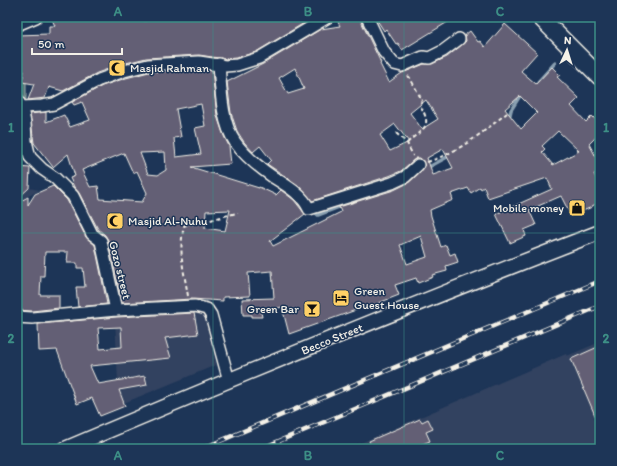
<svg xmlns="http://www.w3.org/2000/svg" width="617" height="466" viewBox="0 0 617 466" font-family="Itim,sans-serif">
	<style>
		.built { fill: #324260 }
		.green { fill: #537576; stroke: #a4b3af }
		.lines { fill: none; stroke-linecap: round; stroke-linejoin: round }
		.stream { stroke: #8aa0b1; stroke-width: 3.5 }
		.building { fill: #645f74; stroke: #f4f1e8; fill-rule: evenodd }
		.minor-casing { stroke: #f4f1e8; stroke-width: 14 }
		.tertiary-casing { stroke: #f4f1e8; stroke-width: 17 }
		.secondary-casing { stroke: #f4f1e8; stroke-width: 19 }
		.path { stroke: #f4f1e8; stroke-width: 2; stroke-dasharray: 4 3; stroke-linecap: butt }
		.minor { stroke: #1d3557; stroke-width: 11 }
		.tertiary { stroke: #1d3557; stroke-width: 14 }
		.secondary { stroke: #1d3557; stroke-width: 16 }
		.rail-casing { stroke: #f4f1e8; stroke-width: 4.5 }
		.rail { stroke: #1d3557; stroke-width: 3; stroke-dasharray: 9; stroke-linecap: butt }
		.grid { fill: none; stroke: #3d8f86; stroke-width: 1; stroke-opacity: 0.55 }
		.labels { text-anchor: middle; stroke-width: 3; stroke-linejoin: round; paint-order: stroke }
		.poi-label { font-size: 12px; fill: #f4f1e8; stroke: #1d3557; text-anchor: start }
		.street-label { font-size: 12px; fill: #f4f1e8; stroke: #1d3557 }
		.neatline { fill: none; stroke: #3d8f86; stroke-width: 1.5 }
		.grid-label { font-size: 13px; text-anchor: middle; font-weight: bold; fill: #3d8f86 }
	</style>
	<rect width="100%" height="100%" fill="#1d3557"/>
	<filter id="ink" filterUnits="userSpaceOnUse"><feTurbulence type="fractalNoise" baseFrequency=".025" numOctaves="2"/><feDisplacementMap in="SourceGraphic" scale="8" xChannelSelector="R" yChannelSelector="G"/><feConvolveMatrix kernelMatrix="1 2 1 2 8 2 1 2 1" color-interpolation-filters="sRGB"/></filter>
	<g filter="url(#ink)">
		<g class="built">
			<path d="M17 186 40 190 17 202Z"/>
			<path d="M195 311 204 315 216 365 119 405 115 317Z"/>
			<path d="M600 342V433L591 412 600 434V449H347L566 354 567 356Z"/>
		</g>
		<path class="green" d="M17 67 26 79V99L22 107H24L17 115Z"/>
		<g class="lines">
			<g class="stream">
				<path d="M538 82 555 63"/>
				<path d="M17 90 22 96 23 102"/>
				<path d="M509 119 511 110 521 94"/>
				<path d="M414 175 451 155"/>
				<path d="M314 211 318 215 372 194"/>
				<path d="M136 314H150"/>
			</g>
		</g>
		<g class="building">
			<path d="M51 17H121V19L144 18V21L165 17H314L256 52 236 58 225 59 199 55 146 58 122 64 97 73 63 91 49 87 45 98 28 100 34 84 22 82 24 71 17 73V35L49 34V26H55Z"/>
			<path d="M349 17H359L381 63 380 64 389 82 402 73 424 64H432L447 57 463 44 466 41 465 35 470 31 478 42 480 41 485 47 505 24 537 53 521 71 536 84 552 67 560 75 557 77 579 98 571 106 586 122 592 116 600 124V133L589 144 600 164V171L594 174 600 186V202L592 206V207L571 216 561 196 529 210 536 225 524 230 526 236 510 243 496 214 552 189 547 178 488 198 484 187 481 189 480 187 471 193 468 188 451 194 453 200 430 210 431 216 441 247 446 245 450 255 455 253 458 262 446 266 447 271 432 275 433 277 418 283 416 278 395 285 399 295 371 306 370 305 289 334 282 307 261 312 262 317H252V315H243L242 299 274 298 272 271 248 273 250 296 223 297V301L192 299 122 303 108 240 105 235 98 229 79 193 74 187 70 178 75 176 68 154 53 167 34 143 30 114 46 112V122L64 115 70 127 90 120 82 102 74 105 72 102 102 86 126 78 149 72 199 69 212 71 217 116 224 136 229 146 231 164 191 167 259 188V187L276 195 281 190 294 200 305 214 270 241 273 246 341 212 339 207 394 190 408 183 425 167 423 161 420 158H416L401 171 389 176 312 201 298 185 267 164 271 160 260 146 253 152 244 142 237 131 231 113 227 82 263 64 321 29 340 26 338 22ZM295 68 304 89 288 94 279 78ZM520 96 537 113 521 129 505 109ZM426 100 438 119 422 129 410 113ZM201 104 205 126 195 128 201 154 176 157 174 138 181 137 176 109ZM395 124 409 142 390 151 380 135ZM558 131 579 151 553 165 542 152 545 149 542 146ZM443 149 453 168 433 175 427 158ZM165 152 166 170 158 175 148 174 140 153ZM124 153 133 173 137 171 147 193 142 202 100 199 98 186 90 187 82 170ZM230 210 225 231 205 228 206 211ZM421 236 427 257 407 264 400 245Z"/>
			<path d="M375 17H456L402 50 398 43 396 44 386 29 384 31Z"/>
			<path d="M17 167 30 168 29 188 17 199Z"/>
			<path d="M53 186 67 200 86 237 95 245 107 304 78 307 76 287H85L83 268H77V263H67L68 252H45L44 276H41L40 295H59V308L32 311 17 310V203L28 197V205L35 194Z"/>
			<path d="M194 313 198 334 165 338 171 358 90 366 98 384 145 376 147 385 119 390 125 406 100 416 92 398 77 404 57 350 39 351 38 324 117 317ZM121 327 122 347 100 349 98 328Z"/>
			<path d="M600 346V427L571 359Z"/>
			<path d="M420 419 422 422 428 419 433 429 426 432 430 441 410 449H372L369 441Z"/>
		</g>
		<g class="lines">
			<g class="minor-casing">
				<g id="minor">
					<path d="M367 17 384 52 394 64 402 66 423 57 429 58 443 51 459 39"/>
					<path d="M17 25 36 17"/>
					<path d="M219 64C221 88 221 122 235 142 244 155 260 168 273 177 286 185 303 195 309 209L392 183 405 177 418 165"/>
					<path d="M17 99 22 108 25 123 26 141 30 157 42 169 55 178 73 196 92 234 101 241 116 310 195 306 207 309 211 315 229 381"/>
					<path d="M20 105 22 107 42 106 54 104 99 80 124 71 148 65 199 62 225 66 237 65 259 58 328 17"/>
					<path d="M17 317 32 318 116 310"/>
				</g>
			</g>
			<g class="tertiary-casing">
				<path id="tertiary" d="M65 449C242 374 421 301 600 232"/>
			</g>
			<g class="secondary-casing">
				<path id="secondary" d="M540 17 600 77"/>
			</g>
			<g class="path">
				<path d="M396 133 407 143 413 156"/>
				<path d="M407 143C422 128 434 129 420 105L422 100 410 78 408 76"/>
				<path d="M427 162C459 152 482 133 507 113"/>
				<path d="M188 296C184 271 178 252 184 226 190 223 197 224 203 222 215 219 226 215 238 213"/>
			</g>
			<use href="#minor" class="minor"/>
			<use href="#tertiary" class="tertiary"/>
			<use href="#secondary" class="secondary"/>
			<g class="rail-casing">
				<g id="rail">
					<path d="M201 449 600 281"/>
					<path d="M260 449 600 306"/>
				</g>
			</g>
			<use href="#rail" class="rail"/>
		</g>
	</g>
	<path class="grid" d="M213 17V449M404 17V449M17 233H600"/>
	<defs>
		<g id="mosque-square" transform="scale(0.9)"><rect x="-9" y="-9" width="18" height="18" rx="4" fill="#ffd166" stroke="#1d3557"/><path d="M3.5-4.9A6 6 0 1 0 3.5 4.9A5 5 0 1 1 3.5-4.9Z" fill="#111"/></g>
		<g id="shop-square" transform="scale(0.9)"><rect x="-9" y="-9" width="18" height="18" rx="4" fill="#ffd166" stroke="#1d3557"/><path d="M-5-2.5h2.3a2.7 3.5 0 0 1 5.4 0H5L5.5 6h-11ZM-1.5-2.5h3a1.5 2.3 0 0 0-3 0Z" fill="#111"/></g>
		<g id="hotel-square" transform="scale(0.9)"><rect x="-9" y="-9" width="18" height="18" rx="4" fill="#ffd166" stroke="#1d3557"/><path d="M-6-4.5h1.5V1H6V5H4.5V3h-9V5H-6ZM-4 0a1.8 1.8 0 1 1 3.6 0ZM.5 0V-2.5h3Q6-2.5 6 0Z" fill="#111"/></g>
		<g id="bar-square" transform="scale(0.9)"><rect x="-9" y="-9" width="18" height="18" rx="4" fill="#ffd166" stroke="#1d3557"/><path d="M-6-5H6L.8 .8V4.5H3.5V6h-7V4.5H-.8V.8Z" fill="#111"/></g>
	</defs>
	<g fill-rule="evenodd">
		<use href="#mosque-square" x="117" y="68"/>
		<use href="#shop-square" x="577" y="208"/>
		<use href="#mosque-square" x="115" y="221"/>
		<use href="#hotel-square" x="341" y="298"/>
		<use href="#bar-square" x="312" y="309"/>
	</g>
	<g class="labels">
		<g class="poi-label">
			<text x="130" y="72">Masjid Rahman</text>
			<text x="564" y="212" text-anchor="end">Mobile money</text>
			<text x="128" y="225">Masjid Al-Nuhu</text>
			<text x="354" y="295">Green<tspan x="354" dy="14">Guest House</tspan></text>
			<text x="299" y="313" text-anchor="end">Green Bar</text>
		</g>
		<g class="street-label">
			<text transform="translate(120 270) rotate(76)" y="4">Gozo street</text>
			<text transform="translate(332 339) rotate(-22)" y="4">Becco Street</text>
		</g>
	</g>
	<rect width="617" height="466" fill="none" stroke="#1d3557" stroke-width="44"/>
	<g transform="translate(567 50) rotate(4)" stroke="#1d3557" stroke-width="3" paint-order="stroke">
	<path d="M0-3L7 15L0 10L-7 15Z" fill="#f4f1e8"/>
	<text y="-6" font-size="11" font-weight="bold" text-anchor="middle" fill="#f4f1e8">N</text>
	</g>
	<path d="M32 48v6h90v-6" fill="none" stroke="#f4f1e8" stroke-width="2"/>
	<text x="38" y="48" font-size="12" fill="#f4f1e8" stroke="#1d3557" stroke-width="3" paint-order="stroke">50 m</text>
	<rect x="22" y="22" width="573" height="422" class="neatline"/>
	<g class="grid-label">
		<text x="118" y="16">A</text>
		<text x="308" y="16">B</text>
		<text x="500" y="16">C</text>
		<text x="11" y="132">1</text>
		<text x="606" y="132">1</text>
		<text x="11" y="343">2</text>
		<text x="606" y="343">2</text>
		<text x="118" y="460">A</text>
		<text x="308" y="460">B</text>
		<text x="500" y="460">C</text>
	</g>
</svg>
